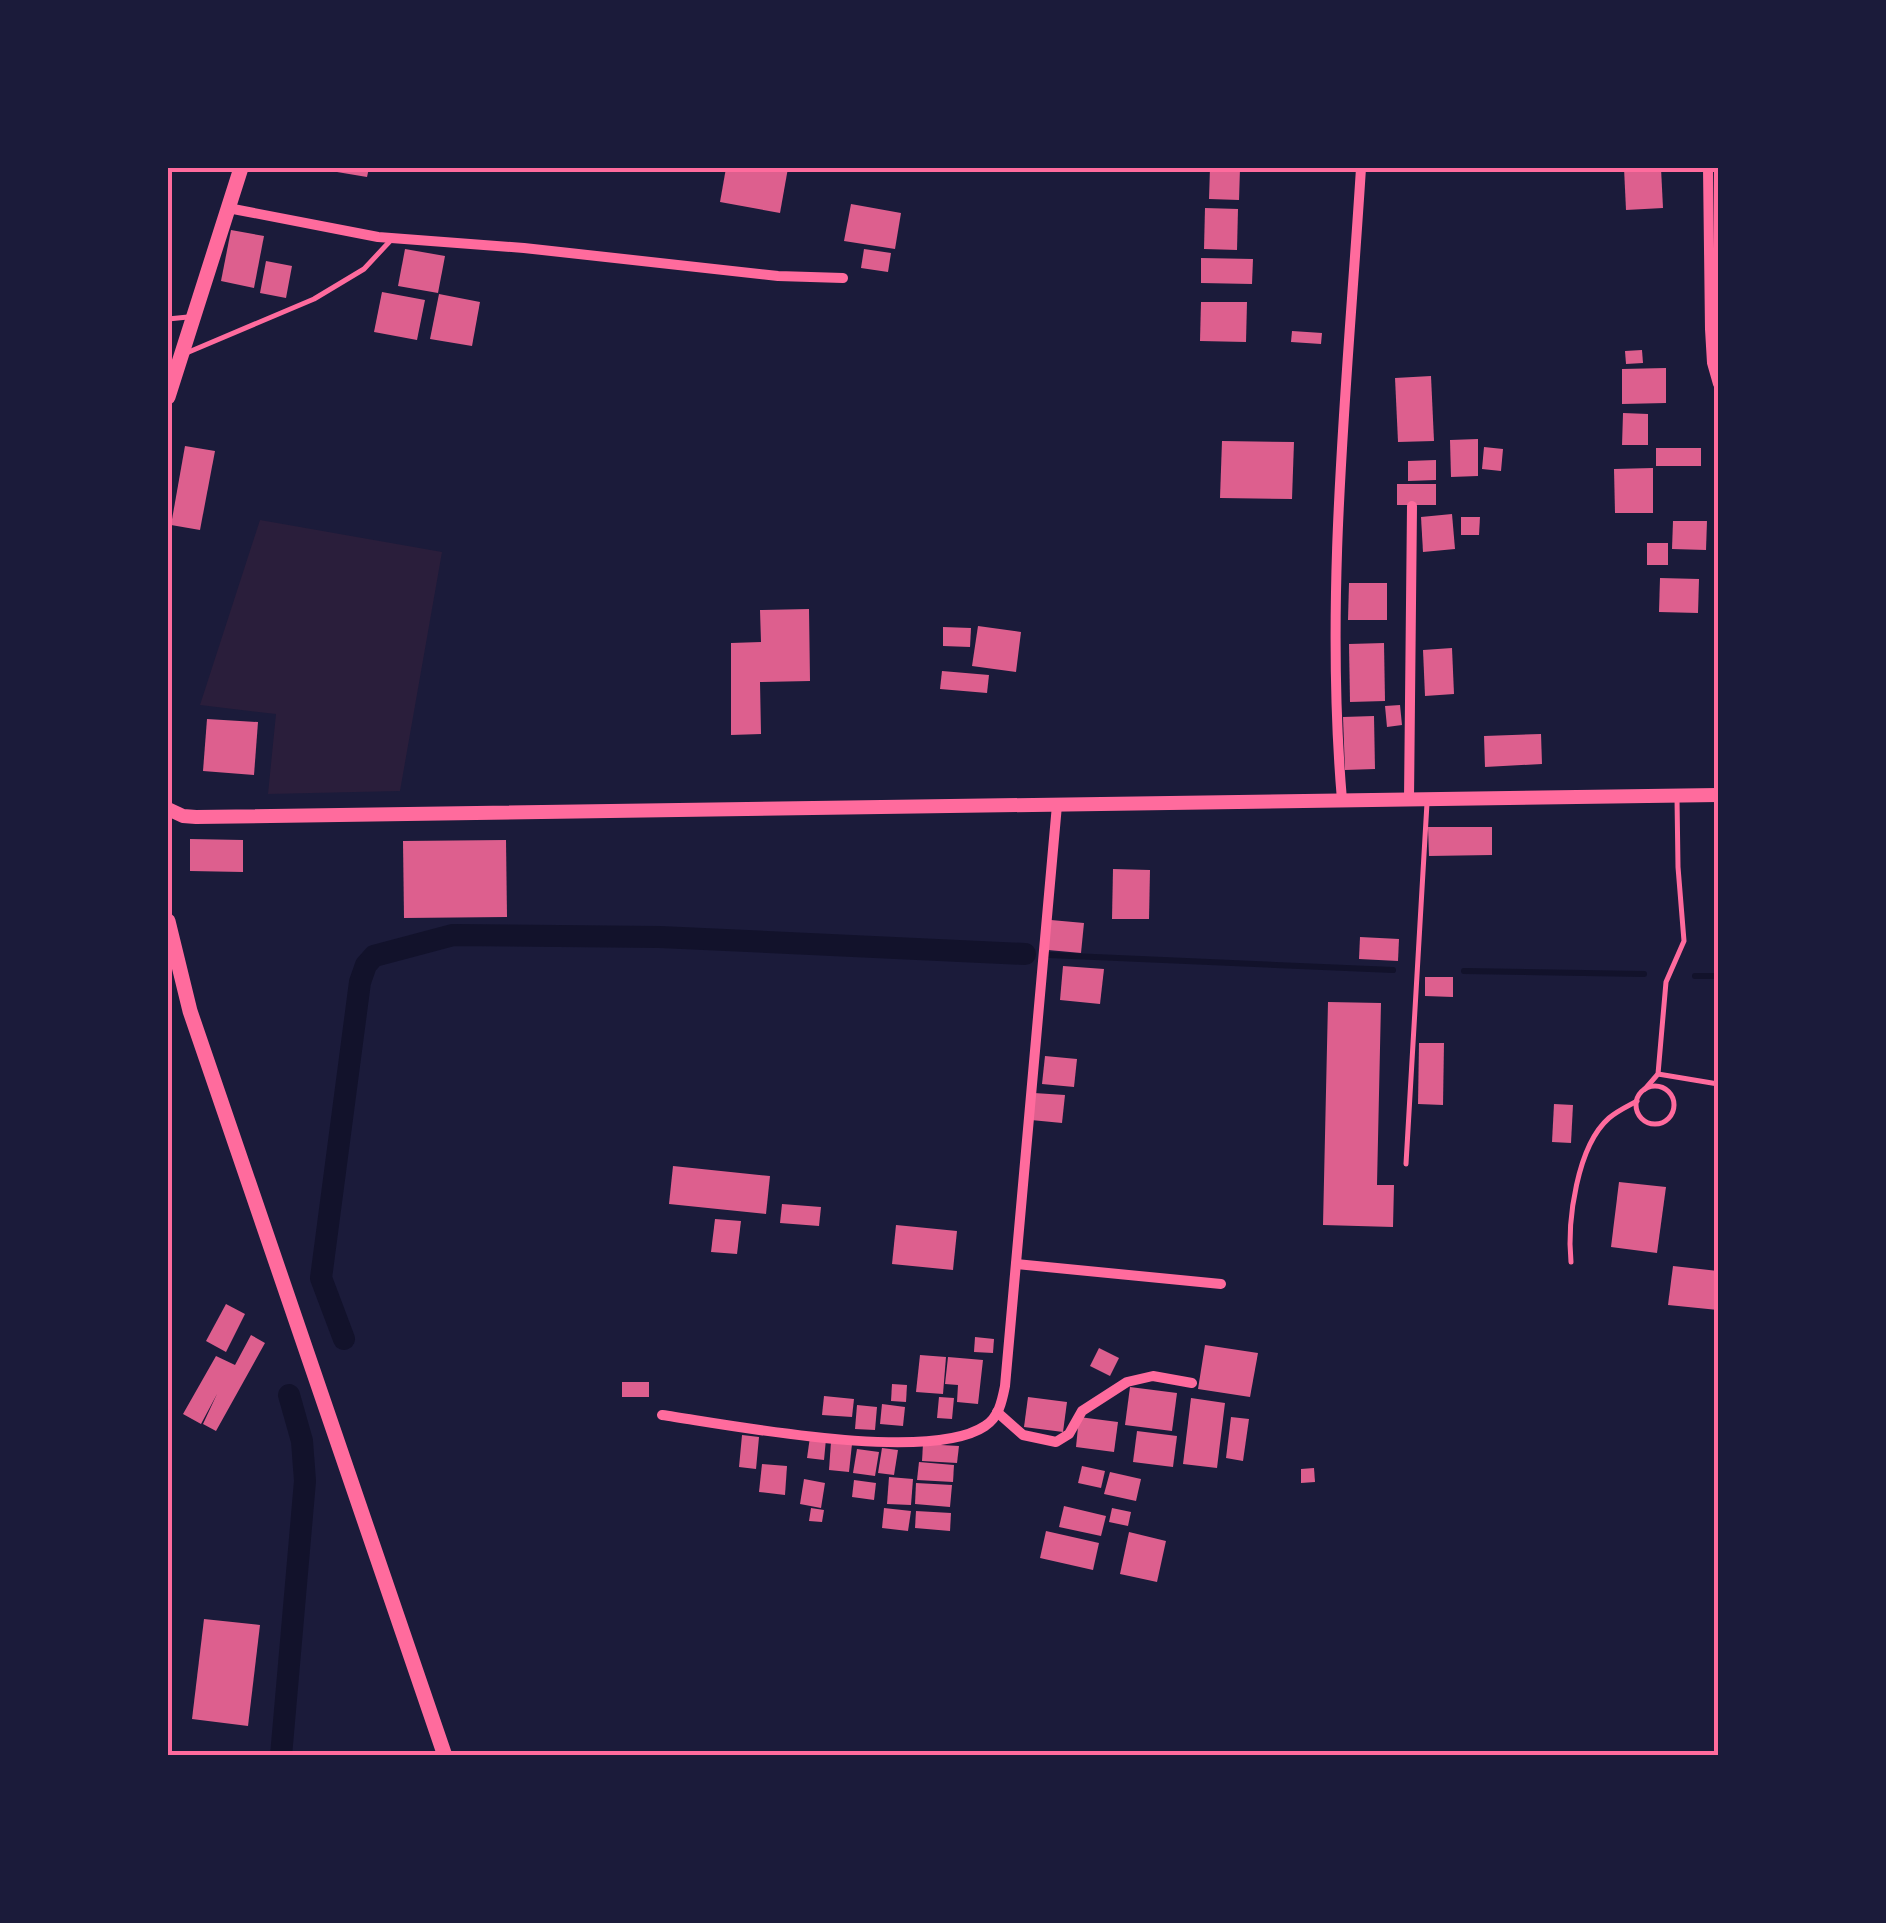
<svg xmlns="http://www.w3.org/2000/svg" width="1886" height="1923" viewBox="0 0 1886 1923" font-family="Arial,sans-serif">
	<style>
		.green { fill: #2a1e3b }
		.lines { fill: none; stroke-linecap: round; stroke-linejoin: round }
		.stream { stroke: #12122b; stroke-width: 6 }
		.canal { stroke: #12122b; stroke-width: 22 }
		.building { fill: #dd5f8e }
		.service { stroke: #ff6b9d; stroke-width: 5 }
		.minor { stroke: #ff6b9d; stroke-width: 10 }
		.secondary { stroke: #ff6b9d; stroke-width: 14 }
		.primary { stroke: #ff6b9d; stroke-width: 15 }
		.neatline { fill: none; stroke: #ff6b9d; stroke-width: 4 }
	</style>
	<rect width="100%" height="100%" fill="#1b1b3a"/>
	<path class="green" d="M260 520 442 552 400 791 268 794 276 714 200 705Z"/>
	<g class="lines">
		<g class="stream">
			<path d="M1049 955 1393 970"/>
			<path d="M1464 971 1644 974"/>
			<path d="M1695 976H1718"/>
		</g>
		<g class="canal">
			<path d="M344 1339 321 1278 360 982 366 965 374 956 453 935 660 937 1025 954"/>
			<path d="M281 1756 305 1481 302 1441 289 1395"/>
		</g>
	</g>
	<g class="building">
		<path d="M338 168H369L367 177 337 172Z"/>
		<path d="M726 168H788L780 213 720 202Z"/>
		<path d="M1210 168H1240L1239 200 1209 199Z"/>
		<path d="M1624 168H1661L1663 208 1626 210Z"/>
		<path d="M851 204 901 213 895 249 844 241Z"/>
		<path d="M1205 208 1238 209 1237 250 1204 249Z"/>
		<path d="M231 230 264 236 254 288 221 281Z"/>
		<path d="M405 249 445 256 438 293 398 286Z"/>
		<path d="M864 249 891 253 888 272 861 268Z"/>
		<path d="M1201 258 1253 259 1252 284 1201 283Z"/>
		<path d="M266 261 292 266 286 298 260 293Z"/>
		<path d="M382 292 425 300 417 340 374 332Z"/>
		<path d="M439 294 480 302 472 346 430 339Z"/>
		<path d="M1201 302H1247L1246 342 1200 341Z"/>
		<path d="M1292 331 1322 333 1321 344 1291 342Z"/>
		<path d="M1642 350 1643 363 1626 364 1625 351Z"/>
		<path d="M1666 368V403L1622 404V369Z"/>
		<path d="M1431 376 1434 441 1398 442 1395 378Z"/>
		<path d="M1623 413 1648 414V445H1622Z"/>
		<path d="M1478 439V476L1451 477 1450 440Z"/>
		<path d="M1222 441 1294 442 1292 499 1220 498Z"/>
		<path d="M185 446 215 451 200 530 171 525Z"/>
		<path d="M1484 447 1503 449 1501 471 1482 469Z"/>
		<rect x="1656" y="448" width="45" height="18"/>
		<path d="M1436 460V480L1408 481V461Z"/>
		<path d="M1653 468V513H1615L1614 469Z"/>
		<rect x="1397" y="484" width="39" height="21"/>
		<path d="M1452 514 1455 549 1423 552 1421 517Z"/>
		<path d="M1461 517H1480L1479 535H1461Z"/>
		<path d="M1673 521H1707L1706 550 1672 549Z"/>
		<rect x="1647" y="543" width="21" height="22"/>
		<path d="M1660 578 1699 579 1698 613 1659 612Z"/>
		<path d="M1349 583H1387V620H1348Z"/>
		<path d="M809 609 810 681 760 682 761 734 731 735V643L761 642 760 610Z"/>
		<path d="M978 626 1021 632 1016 672 972 666Z"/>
		<path d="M943 627 971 628 970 647 943 646Z"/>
		<path d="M1384 643 1385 701 1350 702 1349 644Z"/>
		<path d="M1452 648 1454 694 1425 696 1423 650Z"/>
		<path d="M942 671 989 675 987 693 940 689Z"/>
		<path d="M1400 705 1402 725 1387 727 1385 706Z"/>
		<path d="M1374 716 1375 769 1345 770 1343 717Z"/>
		<path d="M207 719 258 722 254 775 203 771Z"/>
		<path d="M1541 734 1542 764 1485 767 1484 736Z"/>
		<path d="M1428 827H1492V855L1429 856Z"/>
		<path d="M190 839 243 840V872L190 871Z"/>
		<path d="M506 840 507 917 404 918 403 841Z"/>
		<path d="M1113 869 1150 870 1149 919H1112Z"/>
		<path d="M1051 920 1084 923 1081 953 1048 950Z"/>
		<path d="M1360 937 1399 939 1398 961 1359 959Z"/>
		<path d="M1063 966 1104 969 1100 1004 1060 1000Z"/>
		<path d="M1425 977H1453V997L1425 996Z"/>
		<path d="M1328 1002 1381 1003 1377 1185H1394L1393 1227 1323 1225Z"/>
		<path d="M1419 1043H1444L1443 1105 1418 1104Z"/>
		<path d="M1045 1056 1077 1059 1074 1087 1042 1084Z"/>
		<path d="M1034 1093 1065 1095 1062 1123 1031 1120Z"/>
		<path d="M1554 1104 1573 1105 1571 1143 1552 1142Z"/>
		<path d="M673 1166 770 1176 766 1214 669 1204Z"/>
		<path d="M1619 1182 1666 1187 1657 1253 1611 1247Z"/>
		<path d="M782 1204 821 1207 819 1226 780 1223Z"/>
		<path d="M715 1219 741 1221 737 1254 711 1252Z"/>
		<path d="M896 1225 957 1231 953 1270 892 1264Z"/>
		<path d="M1673 1266 1718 1271V1310L1668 1305Z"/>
		<path d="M226 1304 245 1314 226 1352 206 1341Z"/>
		<path d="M251 1335 265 1343 216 1431 203 1424 217 1394 201 1424 183 1414 216 1356 235 1365Z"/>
		<path d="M975 1337 994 1339 993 1353 974 1352Z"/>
		<path d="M1205 1345 1258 1353 1250 1397 1198 1389Z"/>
		<path d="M1099 1348 1119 1358 1110 1376 1090 1366Z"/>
		<path d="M920 1355 946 1357 943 1394 916 1392Z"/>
		<path d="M948 1357 983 1360 978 1404 957 1402 958 1385 945 1384Z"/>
		<rect x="622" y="1382" width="27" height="15"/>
		<path d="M892 1384 907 1385 906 1402 891 1401Z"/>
		<path d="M1130 1387 1177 1393 1172 1431 1125 1425Z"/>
		<path d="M824 1396 854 1399 852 1417 822 1415Z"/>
		<path d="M939 1397 954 1398 952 1419 937 1418Z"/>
		<path d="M1028 1397 1067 1402 1063 1432 1024 1427Z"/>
		<path d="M1191 1398 1225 1403 1217 1468 1183 1464Z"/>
		<path d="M882 1404 905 1407 903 1426 880 1424Z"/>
		<path d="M857 1405 877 1407 875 1430 855 1429Z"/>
		<path d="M1079 1417 1118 1422 1114 1452 1076 1447Z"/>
		<path d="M1231 1417 1249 1419 1243 1461 1226 1458Z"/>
		<path d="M1137 1431 1177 1436 1173 1467 1133 1462Z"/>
		<path d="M742 1435 759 1437 756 1469 739 1467Z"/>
		<path d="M810 1437 826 1439 824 1460 807 1458Z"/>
		<path d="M831 1442 852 1444 849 1472 829 1470Z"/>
		<path d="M923 1444 959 1446 957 1463 922 1461Z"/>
		<path d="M882 1448 898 1450 894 1475 878 1473Z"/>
		<path d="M857 1449 879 1452 875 1476 853 1473Z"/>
		<path d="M919 1462 954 1465 953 1482 917 1480Z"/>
		<path d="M762 1464 787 1466 785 1495 759 1492Z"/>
		<path d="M1082 1466 1105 1471 1101 1488 1078 1483Z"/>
		<path d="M1314 1468 1315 1482 1301 1483V1469Z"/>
		<path d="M1110 1472 1141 1479 1136 1501 1104 1494Z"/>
		<path d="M889 1477 913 1479 911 1505 887 1504Z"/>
		<path d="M804 1479 825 1483 821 1508 800 1504Z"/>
		<path d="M854 1480 876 1483 874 1500 852 1497Z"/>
		<path d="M916 1483 952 1485 950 1507 915 1504Z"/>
		<path d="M1064 1506 1106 1516 1101 1536 1059 1527Z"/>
		<path d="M811 1508 824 1510 822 1522 809 1521Z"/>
		<path d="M884 1508 911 1511 908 1531 882 1528Z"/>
		<path d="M1112 1508 1131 1512 1128 1526 1109 1522Z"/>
		<path d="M916 1511 951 1513 950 1531 915 1528Z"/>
		<path d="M1046 1531 1099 1543 1093 1570 1040 1558Z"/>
		<path d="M1129 1532 1166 1541 1157 1582 1120 1574Z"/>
		<path d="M204 1619 260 1625 248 1726 192 1719Z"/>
	</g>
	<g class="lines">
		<g class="service">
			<path d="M168 319 188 317"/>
			<path d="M184 354 314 299 364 269 391 240"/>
			<path d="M1658 1074 1718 1084"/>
			<circle cx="1655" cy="1105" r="19"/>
			<path d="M1645 1089 1658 1074 1666 982 1684 941 1678 867 1677 798"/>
			<path d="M1406 1164 1427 803"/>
			<path d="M1571 1262C1567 1221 1577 1146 1609 1118 1617 1111 1628 1106 1637 1101"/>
		</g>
		<g class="minor">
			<path d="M1708 168 1710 329 1712 363 1718 384"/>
			<path d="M228 208 378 237 524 248 778 276 843 278"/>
			<path d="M1409 799 1412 506"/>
			<path d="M1342 800C1324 590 1348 377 1361 168"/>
			<path d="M1016 1264 1221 1284"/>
			<path d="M997 1412 1023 1435 1056 1442 1069 1434 1082 1411 1127 1382 1153 1376 1192 1383"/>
			<path d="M662 1415C731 1425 929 1464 985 1426 999 1417 1002 1401 1005 1386L1057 805"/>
		</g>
		<path class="secondary" d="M168 809 183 816 196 817 1718 795"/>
		<g class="primary">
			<path d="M168 397 241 168"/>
			<path d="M168 921 190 1011 445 1756"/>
		</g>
	</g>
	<rect width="1886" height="1923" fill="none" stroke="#1b1b3a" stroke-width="340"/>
	<rect x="170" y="170" width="1546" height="1583" class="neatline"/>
</svg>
